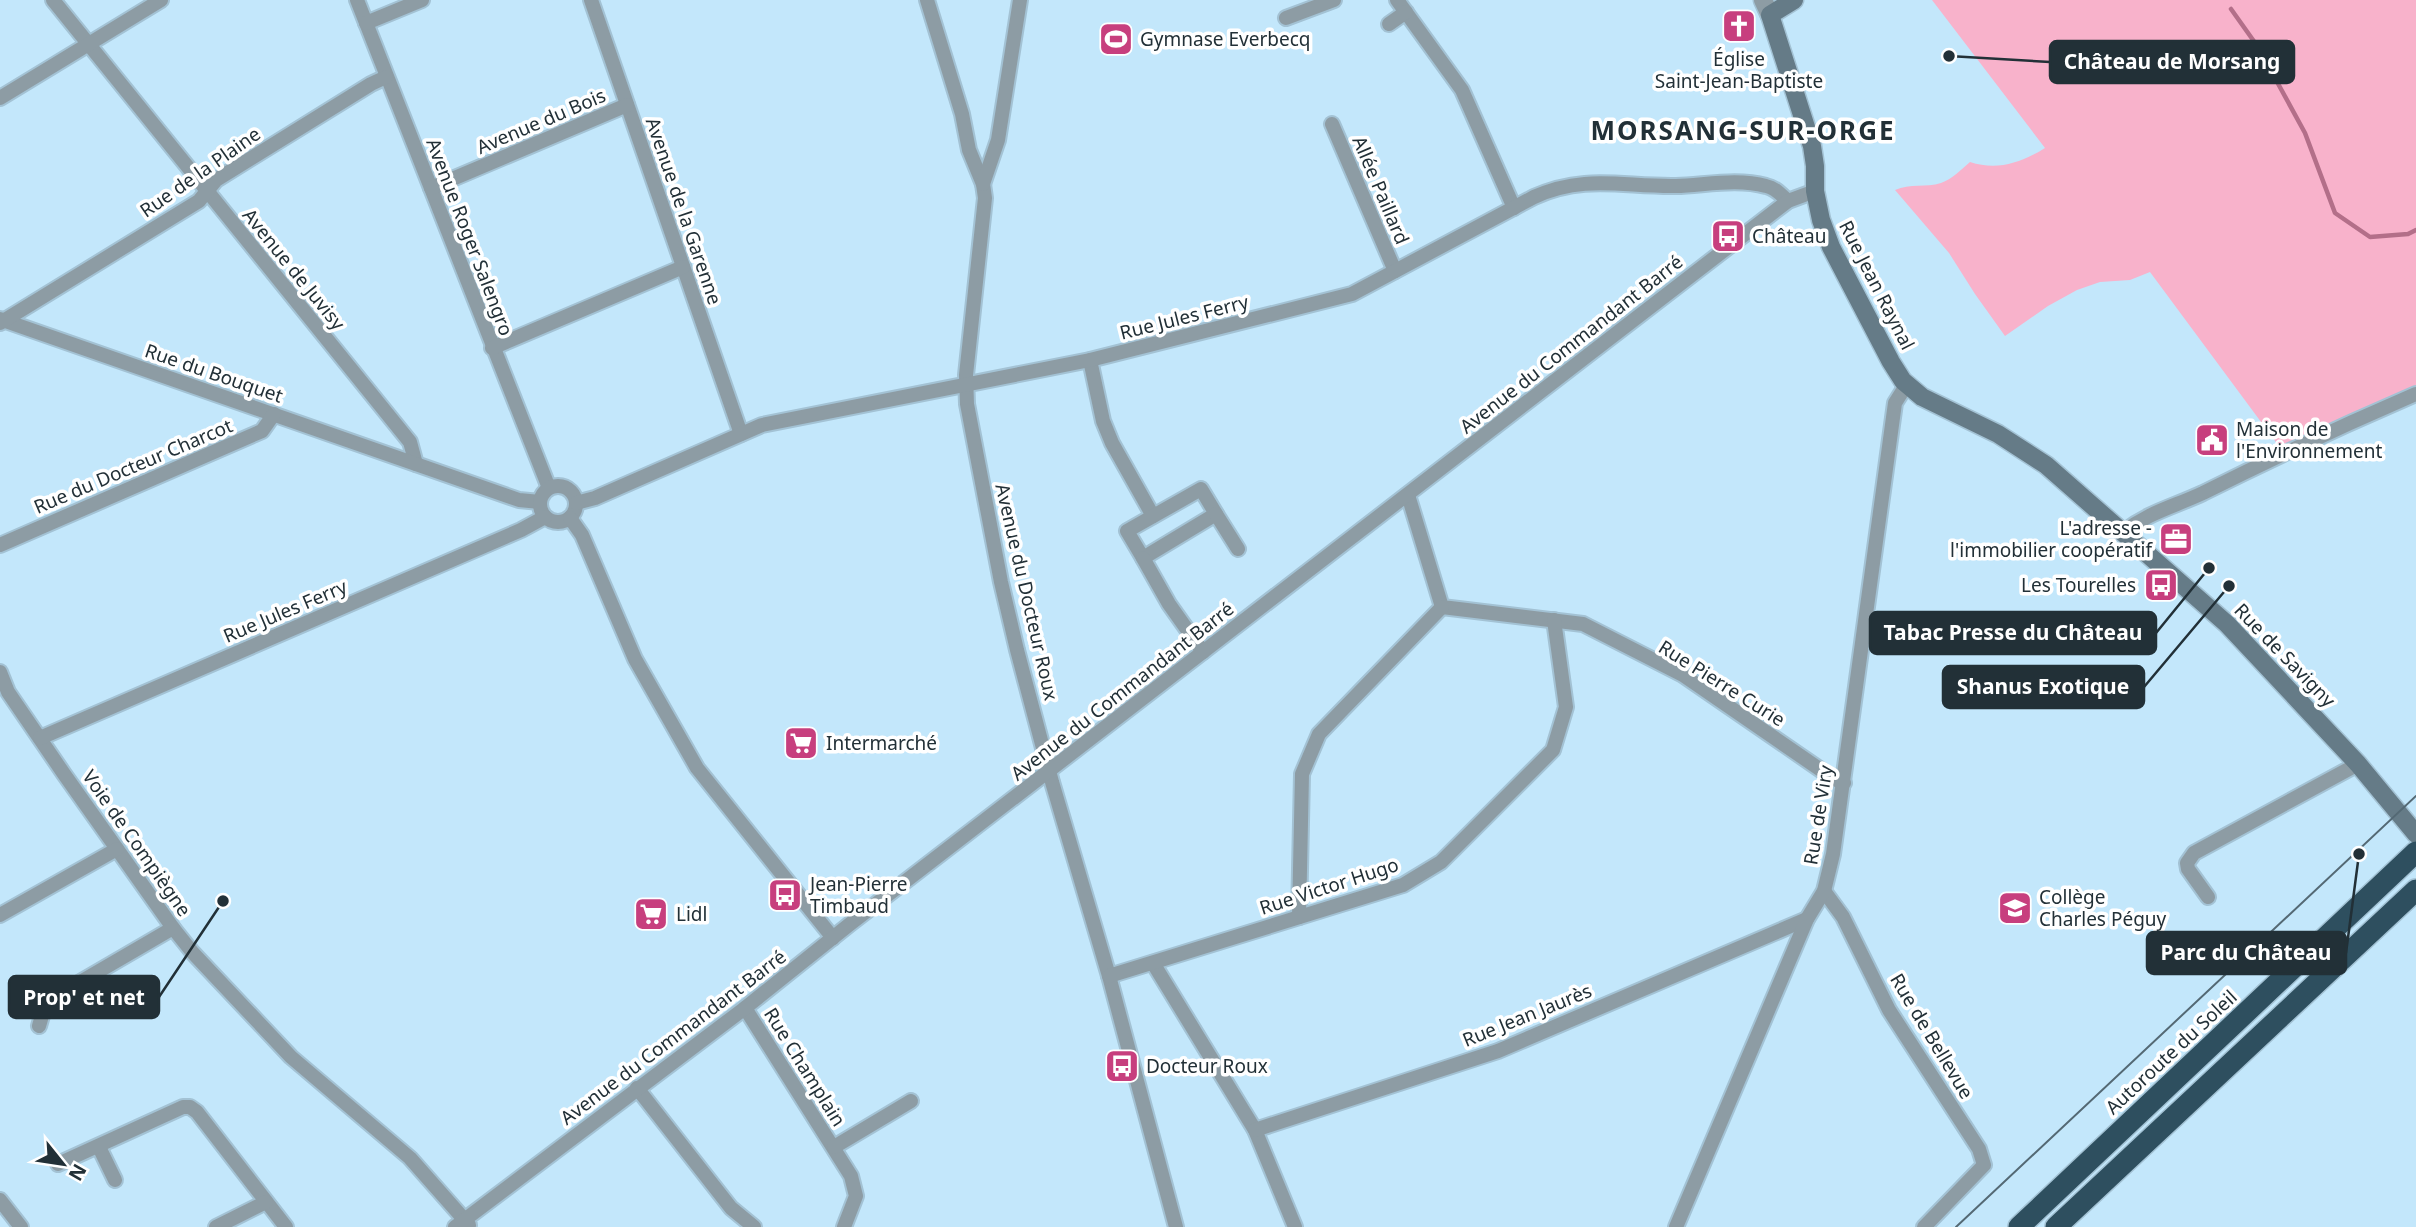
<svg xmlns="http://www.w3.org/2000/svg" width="2416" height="1227" viewBox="0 0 2416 1227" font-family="'Noto Sans',sans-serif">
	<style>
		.green { fill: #f8b2cb }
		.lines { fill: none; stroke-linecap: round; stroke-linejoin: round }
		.stream { stroke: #b36f89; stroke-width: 4.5 }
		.minor-casing { stroke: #a3c2d4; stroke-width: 18 }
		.tertiary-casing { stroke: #a3c2d4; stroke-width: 21 }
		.secondary-casing { stroke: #a3c2d4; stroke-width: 21 }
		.motorway-casing { stroke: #a3c2d4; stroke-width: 24 }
		.minor { stroke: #8d9ca4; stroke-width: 14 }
		.tertiary { stroke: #8d9ca4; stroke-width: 18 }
		.secondary { stroke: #657b87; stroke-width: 18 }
		.motorway { stroke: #2e4f5f; stroke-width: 21 }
		.tram { stroke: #546974; stroke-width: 2 }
		.labels { text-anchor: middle; stroke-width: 7; stroke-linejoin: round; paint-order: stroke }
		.poi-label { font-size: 19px; fill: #223037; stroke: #fff; text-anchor: start }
		.street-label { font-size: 19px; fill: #223037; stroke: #fff }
		.district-label { font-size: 26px; font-weight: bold; letter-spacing: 2px; fill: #223037; stroke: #fff }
		.leader { fill: none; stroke: #223037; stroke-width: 2.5 }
		.callout-dot { fill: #223037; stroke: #fff; stroke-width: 2.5 }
		.callout { fill: #223037; stroke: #223037; stroke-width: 2.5 }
		.callout-label { font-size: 21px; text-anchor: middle; font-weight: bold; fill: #fff }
	</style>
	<rect width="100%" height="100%" fill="#c3e7fb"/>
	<path class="green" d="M1932 0H2416V394L2284 453 2150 272 2130 280 2100 282 2077 290 2048 306 2005 336 1975 294 1949 253 1895 190C1910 183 1926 188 1941 183 1952 179 1961 170 1970 162 1997 171 2021 163 2045 148Z"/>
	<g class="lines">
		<path class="stream" d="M2231 9 2258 47 2305 133 2335 213 2370 237 2408 234 2416 230"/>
		<g class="minor-casing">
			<g id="minor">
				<path d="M53 0 410 442 416 464"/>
				<path d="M357 0 549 488"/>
				<path d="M591 0 741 434"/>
				<path d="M927 0 962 114 969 150 983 184 985 198 966 375 967 404 1001 582 1017 650 1052 782 1109 976 1176 1227"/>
				<path d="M1397 0 1462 90 1514 208"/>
				<path d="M1286 18 1334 0"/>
				<path d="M366 23 422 0"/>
				<path d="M1389 24 1406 12"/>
				<path d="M0 98 161 0"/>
				<path d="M1332 124 1395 271"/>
				<path d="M983 184 998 140 1020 0"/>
				<path d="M431 188 627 105"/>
				<path d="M0 319 519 500 540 502"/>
				<path d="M0 323 199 201 216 180 371 84 386 77"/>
				<path d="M492 348 683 267"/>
				<path d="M1090 360 1103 421 1112 443 1153 516"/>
				<circle cx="558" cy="504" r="18"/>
				<path d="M1201 489 1216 514 1143 558 1127 531Z"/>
				<path d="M1408 495 1442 607 1583 624 1683 675 1834 779 1844 783"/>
				<path d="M576 503 595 498 762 425 1090 360 1352 294 1534 197C1585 174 1623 187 1676 186 1706 185 1737 178 1766 186 1776 188 1781 195 1788 201"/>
				<path d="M1216 514 1238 549"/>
				<path d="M570 518 582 535 635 659 697 768 833 938"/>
				<path d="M2122 533C2149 512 2173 507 2203 493 2273 458 2344 425 2416 394"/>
				<path d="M0 545 262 431 274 414"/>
				<path d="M1143 558 1169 604 1203 652"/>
				<path d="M0 672 8 692 64 774 173 928 193 953 291 1057 410 1158 469 1225"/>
				<path d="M40 738 521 530 545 517"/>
				<path d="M1824 891 1843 917 1889 1010 1979 1149 1984 1165 1924 1227"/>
				<path d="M2208 897 2188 869 2187 863 2194 853 2358 764"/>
				<path d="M0 915 117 849"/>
				<path d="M1299 917 1302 774 1319 734 1442 607"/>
				<path d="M1153 963 1255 1130 1295 1227"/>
				<path d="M1109 976 1403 885 1441 862 1553 750 1566 707 1554 620"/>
				<path d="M745 1008 851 1176 856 1196 844 1227"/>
				<path d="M39 1026 46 1002 173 928"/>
				<path d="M637 1088 731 1208 754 1227"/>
				<path d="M1255 1130 1498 1051 1807 919"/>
				<path d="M99 1147 115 1180"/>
				<path d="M834 1147 911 1101"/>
				<path d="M58 1164 183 1107H190L197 1112 286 1227"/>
				<path d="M0 1200 21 1227"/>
				<path d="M216 1227 266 1202"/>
				<path d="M455 1227 745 1008 850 924 1788 201 1815 191"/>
				<path d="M1676 1227 1807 919 1824 891 1833 854 1895 403 1907 384"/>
			</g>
		</g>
		<g class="tertiary-casing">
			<path id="tertiary" d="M1763 0 1770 15"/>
		</g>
		<g class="secondary-casing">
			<path id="secondary" d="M1794 0 1770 15 1812 146 1815 166V191L1821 220 1831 247 1891 362 1903 381 1922 397 1998 434 2046 465 2227 624 2358 764 2416 834"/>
		</g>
		<g class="motorway-casing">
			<g id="motorway">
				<path d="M2019 1227 2416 852"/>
				<path d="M2056 1227 2416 890"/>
			</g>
		</g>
		<use href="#minor" class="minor"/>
		<use href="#tertiary" class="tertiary"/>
		<use href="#secondary" class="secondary"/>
		<use href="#motorway" class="motorway"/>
		<path class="tram" d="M1956 1227 2416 796"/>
	</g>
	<defs>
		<g id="church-square" transform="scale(1.75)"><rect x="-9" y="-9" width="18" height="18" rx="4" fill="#c73f7e" stroke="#fff"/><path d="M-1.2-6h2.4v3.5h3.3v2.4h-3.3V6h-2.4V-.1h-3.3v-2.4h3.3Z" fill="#fff"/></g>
		<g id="stadium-square" transform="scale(1.75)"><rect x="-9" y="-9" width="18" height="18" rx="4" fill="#c73f7e" stroke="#fff"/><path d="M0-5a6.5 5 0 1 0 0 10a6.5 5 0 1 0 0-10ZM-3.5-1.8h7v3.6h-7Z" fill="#fff"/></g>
		<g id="bus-square" transform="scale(1.75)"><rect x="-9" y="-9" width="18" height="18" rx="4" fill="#c73f7e" stroke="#fff"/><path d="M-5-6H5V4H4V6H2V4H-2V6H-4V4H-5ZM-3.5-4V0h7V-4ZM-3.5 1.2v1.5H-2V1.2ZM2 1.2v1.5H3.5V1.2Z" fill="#fff"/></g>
		<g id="civic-square" transform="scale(1.75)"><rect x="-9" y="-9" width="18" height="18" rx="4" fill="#c73f7e" stroke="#fff"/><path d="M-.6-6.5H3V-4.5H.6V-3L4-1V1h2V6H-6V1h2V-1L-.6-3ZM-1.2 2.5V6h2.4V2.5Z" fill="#fff"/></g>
		<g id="office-square" transform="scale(1.75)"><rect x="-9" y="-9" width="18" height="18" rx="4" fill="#c73f7e" stroke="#fff"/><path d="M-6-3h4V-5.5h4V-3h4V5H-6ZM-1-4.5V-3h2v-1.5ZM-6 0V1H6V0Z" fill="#fff"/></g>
		<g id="supermarket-square" transform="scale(1.75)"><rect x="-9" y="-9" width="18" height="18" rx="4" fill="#c73f7e" stroke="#fff"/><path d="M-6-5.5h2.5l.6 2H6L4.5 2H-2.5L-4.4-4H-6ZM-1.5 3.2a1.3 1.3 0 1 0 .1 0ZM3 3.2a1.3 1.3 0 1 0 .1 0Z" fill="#fff"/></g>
		<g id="school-square" transform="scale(1.75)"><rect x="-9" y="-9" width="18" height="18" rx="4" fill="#c73f7e" stroke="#fff"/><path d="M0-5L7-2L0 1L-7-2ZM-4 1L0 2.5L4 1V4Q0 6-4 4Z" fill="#fff"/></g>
	</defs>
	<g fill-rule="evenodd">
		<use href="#church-square" x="1739" y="26"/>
		<use href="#stadium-square" x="1116" y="39"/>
		<use href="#bus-square" x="1728" y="236"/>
		<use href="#civic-square" x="2212" y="440"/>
		<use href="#office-square" x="2176" y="539"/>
		<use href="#bus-square" x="2161" y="585"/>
		<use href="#supermarket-square" x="801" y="743"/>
		<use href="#bus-square" x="785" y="895"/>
		<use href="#school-square" x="2015" y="908"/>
		<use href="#supermarket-square" x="651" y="914"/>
		<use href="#bus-square" x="1122" y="1066"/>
	</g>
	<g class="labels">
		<g class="poi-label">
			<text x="1140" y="46">Gymnase Everbecq</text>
			<text x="1739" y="66" text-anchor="middle">Église<tspan x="1739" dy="22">Saint-Jean-Baptiste</tspan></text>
			<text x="1752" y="243">Château</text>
			<text x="2236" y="436">Maison de<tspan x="2236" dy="22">l'Environnement</tspan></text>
			<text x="2152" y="535" text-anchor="end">L'adresse -<tspan x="2152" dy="22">l'immobilier coopératif</tspan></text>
			<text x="2136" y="592" text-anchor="end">Les Tourelles</text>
			<text x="826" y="750">Intermarché</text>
			<text x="810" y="891">Jean-Pierre<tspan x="810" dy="22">Timbaud</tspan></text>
			<text x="2039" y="904">Collège<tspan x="2039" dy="22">Charles Péguy</tspan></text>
			<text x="676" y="921">Lidl</text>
			<text x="1146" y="1073">Docteur Roux</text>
		</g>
		<g class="street-label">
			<text transform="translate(541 121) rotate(-23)" y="7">Avenue du Bois</text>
			<text transform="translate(200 172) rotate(-35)" y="7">Rue de la Plaine</text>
			<text transform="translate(1381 190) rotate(67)" y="7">Allée Paillard</text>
			<text transform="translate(684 211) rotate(71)" y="7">Avenue de la Garenne</text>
			<text transform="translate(470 237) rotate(69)" y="7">Avenue Roger Salengro</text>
			<text transform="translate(294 269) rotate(51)" y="7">Avenue de Juvisy</text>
			<text transform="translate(1877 285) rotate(63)" y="7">Rue Jean Raynal</text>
			<text transform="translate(1184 317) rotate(-14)" y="7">Rue Jules Ferry</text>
			<text transform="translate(1571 344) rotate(-38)" y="7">Avenue du Commandant Barré</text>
			<text transform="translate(214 373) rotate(19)" y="7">Rue du Bouquet</text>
			<text transform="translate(133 466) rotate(-23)" y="7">Rue du Docteur Charcot</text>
			<text transform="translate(1027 592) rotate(77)" y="7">Avenue du Docteur Roux</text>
			<text transform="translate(285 611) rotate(-23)" y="7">Rue Jules Ferry</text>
			<text transform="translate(2285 655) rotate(46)" y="7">Rue de Savigny</text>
			<text transform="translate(1722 683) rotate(32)" y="7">Rue Pierre Curie</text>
			<text transform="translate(1122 691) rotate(-38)" y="7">Avenue du Commandant Barré</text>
			<text transform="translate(1818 815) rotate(-81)" y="7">Rue de Viry</text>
			<text transform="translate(137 843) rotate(55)" y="7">Voie de Compiègne</text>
			<text transform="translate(1329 886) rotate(-18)" y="7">Rue Victor Hugo</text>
			<text transform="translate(1527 1015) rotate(-22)" y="7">Rue Jean Jaurès</text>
			<text transform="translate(1932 1036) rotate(59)" y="7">Rue de Bellevue</text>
			<text transform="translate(673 1037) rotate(-37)" y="7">Avenue du Commandant Barré</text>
			<text transform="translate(2171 1052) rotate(-43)" y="7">Autoroute du Soleil</text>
			<text transform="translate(805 1067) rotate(58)" y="7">Rue Champlain</text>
		</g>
		<g class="district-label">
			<text x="1743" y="140">MORSANG-SUR-ORGE</text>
		</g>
	</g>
	<path class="leader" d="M1949 56L2050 62M2209 568L2156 633M2229 586L2144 687M2359 854L2346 953M223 901L159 997"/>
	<g class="callout-dot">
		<circle cx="1949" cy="56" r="7"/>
		<circle cx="2209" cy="568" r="7"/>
		<circle cx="2229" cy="586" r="7"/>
		<circle cx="2359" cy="854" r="7"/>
		<circle cx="223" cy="901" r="7"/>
	</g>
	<g class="callout">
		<rect x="2050" y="41" width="244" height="42" rx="7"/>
		<rect x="1870" y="612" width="286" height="42" rx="7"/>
		<rect x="1943" y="666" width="201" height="42" rx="7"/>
		<rect x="2147" y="932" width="199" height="42" rx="7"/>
		<rect x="9" y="976" width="150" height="42" rx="7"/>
	</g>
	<g class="callout-label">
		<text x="2172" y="69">Château de Morsang</text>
		<text x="2013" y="640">Tabac Presse du Château</text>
		<text x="2043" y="694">Shanus Exotique</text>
		<text x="2246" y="960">Parc du Château</text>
		<text x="84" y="1005">Prop' et net</text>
	</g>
	<g transform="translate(63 1164) rotate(120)" stroke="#ffffff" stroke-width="5" paint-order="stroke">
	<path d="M0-5L12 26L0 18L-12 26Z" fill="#223037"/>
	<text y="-10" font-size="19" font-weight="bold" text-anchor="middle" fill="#223037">N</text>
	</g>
</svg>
